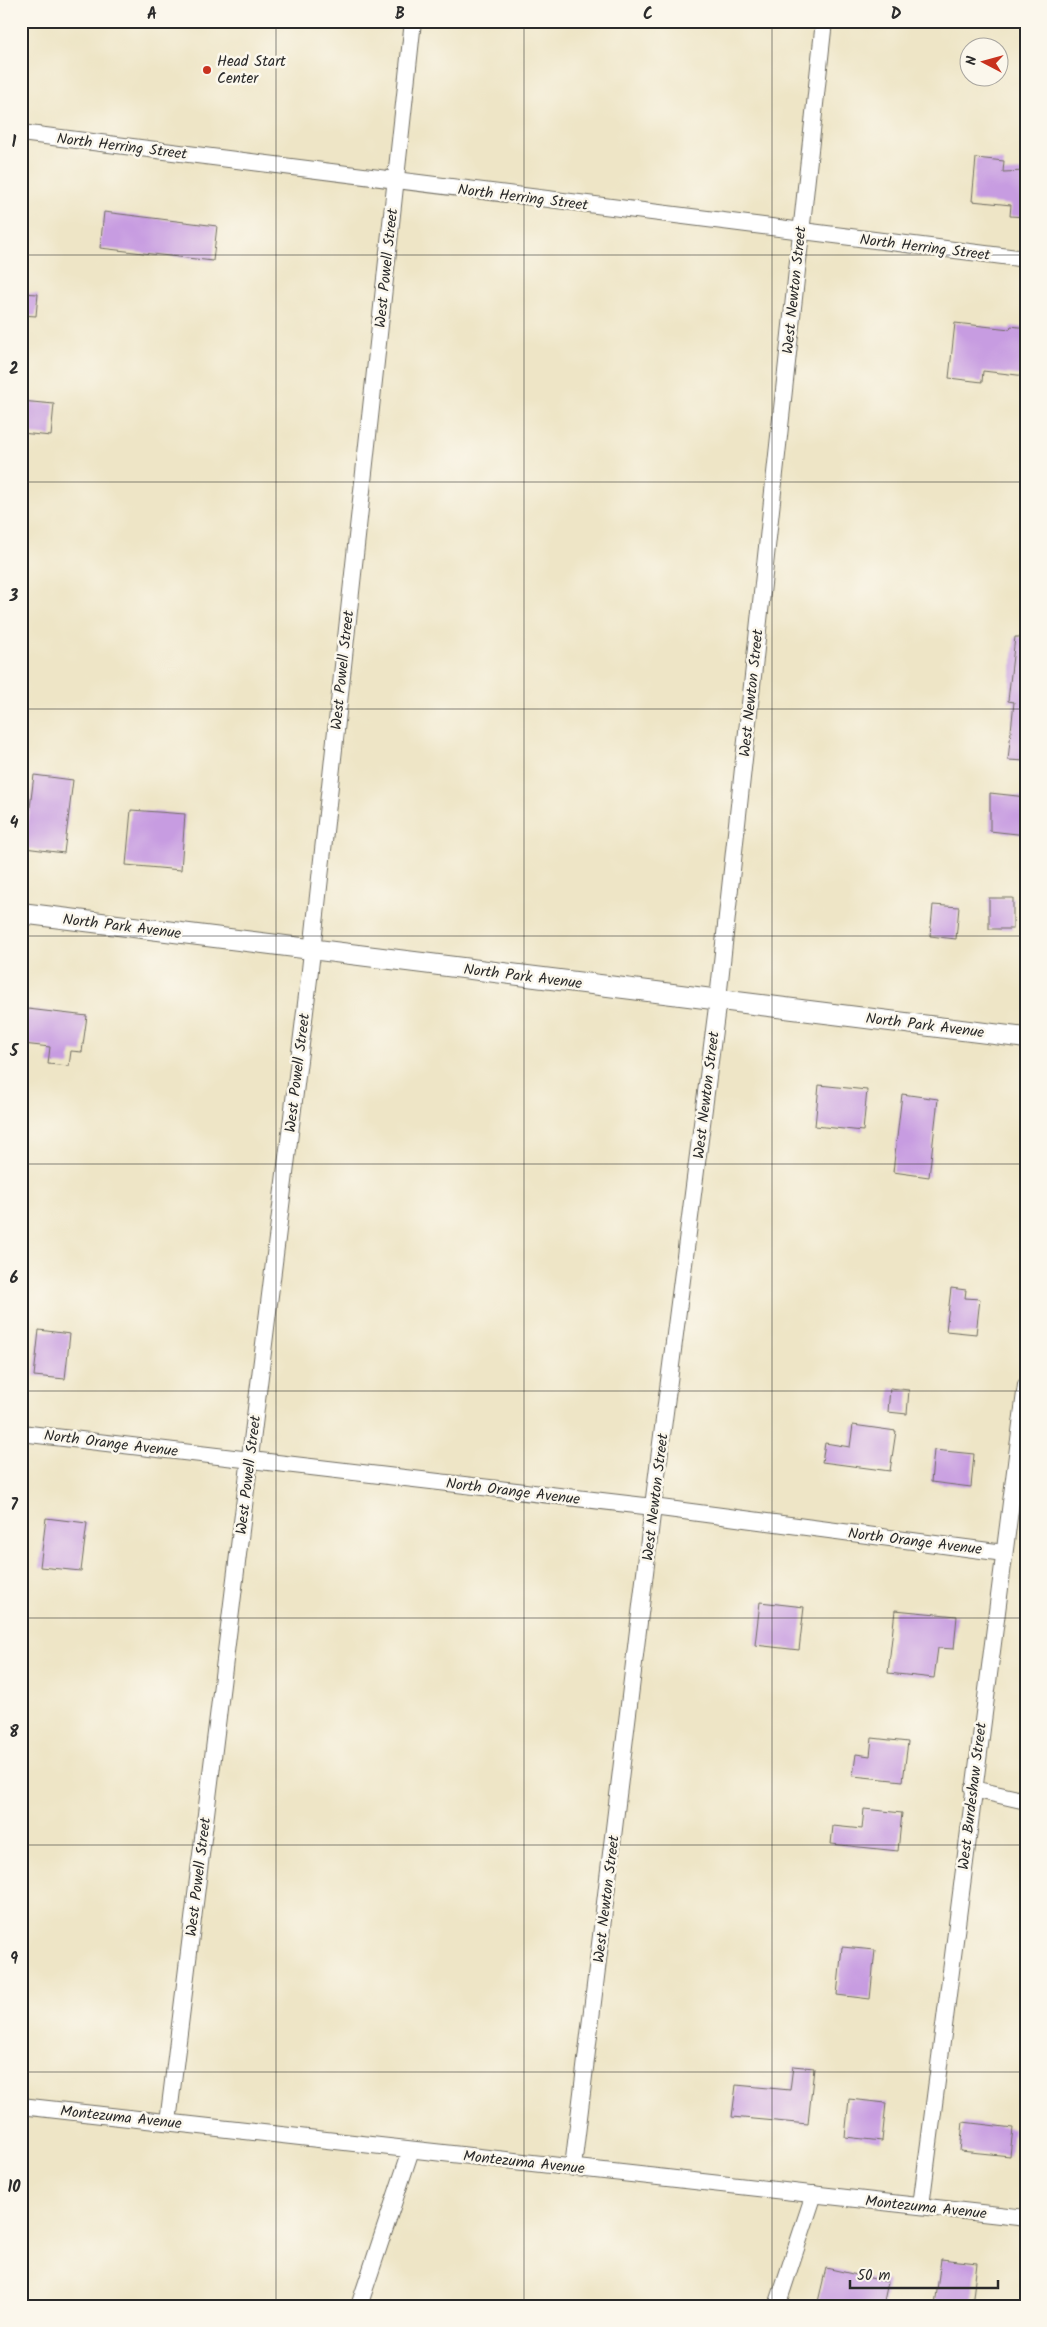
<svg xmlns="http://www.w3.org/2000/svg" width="1047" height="2327" viewBox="0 0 1047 2327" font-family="Kalam,sans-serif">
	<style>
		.building { fill: #c79ce1 }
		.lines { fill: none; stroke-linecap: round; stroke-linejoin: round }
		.minor-casing { stroke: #6f6c61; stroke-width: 18 }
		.tertiary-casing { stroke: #6f6c61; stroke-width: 22 }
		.minor { stroke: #fff; stroke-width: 16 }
		.tertiary { stroke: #fff; stroke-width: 20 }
		.grid { fill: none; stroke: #2b2b2b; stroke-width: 1; stroke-opacity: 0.55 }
		.poi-dot { fill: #c8321e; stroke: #fbf7ec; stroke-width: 2 }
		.labels { text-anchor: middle; stroke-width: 5; stroke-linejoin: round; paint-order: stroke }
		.poi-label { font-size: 15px; fill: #2b2b2b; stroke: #fbf7ec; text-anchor: start }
		.street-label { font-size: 15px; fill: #2b2b2b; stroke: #fbf7ec }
		.neatline { fill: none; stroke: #2b2b2b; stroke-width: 2 }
		.grid-label { font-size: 16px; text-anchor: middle; font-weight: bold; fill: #2b2b2b }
	</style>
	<rect width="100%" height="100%" fill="#fbf7ec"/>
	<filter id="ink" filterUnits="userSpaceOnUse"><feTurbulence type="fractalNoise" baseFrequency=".02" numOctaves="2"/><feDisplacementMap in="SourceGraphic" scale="10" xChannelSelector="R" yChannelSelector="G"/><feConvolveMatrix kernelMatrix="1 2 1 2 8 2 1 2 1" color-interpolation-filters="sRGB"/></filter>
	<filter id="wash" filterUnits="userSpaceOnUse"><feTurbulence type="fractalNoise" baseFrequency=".0096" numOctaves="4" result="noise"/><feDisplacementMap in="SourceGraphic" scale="20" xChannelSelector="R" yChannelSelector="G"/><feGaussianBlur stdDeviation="1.12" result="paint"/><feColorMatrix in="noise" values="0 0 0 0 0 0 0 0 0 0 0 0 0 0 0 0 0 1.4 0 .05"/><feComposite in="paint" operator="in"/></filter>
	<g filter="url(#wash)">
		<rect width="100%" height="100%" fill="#eee5c6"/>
		<g id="blocks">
			<g class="building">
				<path d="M976 158 1004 161 1003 172 1026 171V217L1010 216 1011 205 972 201Z"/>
				<path d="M104 212 217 226 213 261 100 248Z"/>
				<path d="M21 293 38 294 36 316 21 315Z"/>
				<path d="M955 323 1010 329 1011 326 1026 328V376L983 371 982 382 949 378Z"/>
				<path d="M21 401 54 404 51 436 21 433Z"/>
				<path d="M1015 637H1026V761L1008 760 1014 702 1008 701Z"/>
				<path d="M34 775 73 780 64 853 25 848Z"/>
				<path d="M990 793 1026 797V835L990 831Z"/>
				<path d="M131 810 185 814 181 870 126 865Z"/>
				<rect x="989" y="898" width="24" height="31"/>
				<path d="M933 905 959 907 956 939 930 936Z"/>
				<path d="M28 1009 87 1016 82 1052 71 1051 69 1066 48 1064 50 1047 23 1044Z"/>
				<path d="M819 1085 867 1090 863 1131 815 1126Z"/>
				<path d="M902 1094 938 1099 929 1177 893 1172Z"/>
				<path d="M951 1288 966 1290 965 1298 980 1299 976 1334 946 1331Z"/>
				<path d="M39 1330 70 1334 65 1379 34 1376Z"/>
				<path d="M890 1388 909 1390 907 1414 888 1412Z"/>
				<path d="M853 1425 896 1431 890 1471 822 1462 825 1443 850 1447Z"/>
				<path d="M934 1450 974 1454 971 1487 931 1482Z"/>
				<path d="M46 1518 87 1523 81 1571 40 1567Z"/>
				<path d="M760 1602 804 1607 799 1650 755 1645Z"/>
				<path d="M895 1610 957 1616 954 1649 938 1648 934 1678 888 1673Z"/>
				<path d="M872 1738 908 1742 903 1781 853 1776 856 1754 870 1756Z"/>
				<path d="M864 1809 902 1813 898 1851 831 1844 833 1826 862 1829Z"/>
				<path d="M842 1947 875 1950 870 1999 837 1995Z"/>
				<path d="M793 2066 814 2068 808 2124 732 2117 736 2085 790 2090Z"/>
				<path d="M849 2099 886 2103 882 2141 845 2137Z"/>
				<path d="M963 2122 1013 2128 1010 2156 960 2151Z"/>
				<path d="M941 2259 977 2263 972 2306H935Z"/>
				<path d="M826 2268 888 2282 883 2306H817Z"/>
			</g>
		</g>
	</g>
	<g filter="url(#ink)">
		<use href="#blocks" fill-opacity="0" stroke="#6f6c61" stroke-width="1"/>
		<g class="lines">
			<g class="minor-casing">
				<g id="minor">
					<path d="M21 133 1026 259"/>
					<path d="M21 1433 653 1507 1004 1553"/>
					<path d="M973 1789 1026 1801"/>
					<path d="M21 2106 1026 2218"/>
					<path d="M168 2122 309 979 413 21"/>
					<path d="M573 2167 655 1490 718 999 824 21"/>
					<path d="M921 2206 1026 1385"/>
					<path d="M359 2306 411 2150"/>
					<path d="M777 2306 814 2194"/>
				</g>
			</g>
			<g class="tertiary-casing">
				<path id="tertiary" d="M21 913 1026 1038"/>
			</g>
			<use href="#minor" class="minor"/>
			<use href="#tertiary" class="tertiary"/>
		</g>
	</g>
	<path class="grid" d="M276 21V2306M524 21V2306M772 21V2306M21 255H1026M21 482H1026M21 709H1026M21 936H1026M21 1164H1026M21 1391H1026M21 1618H1026M21 1845H1026M21 2072H1026"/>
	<circle class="poi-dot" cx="207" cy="70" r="5"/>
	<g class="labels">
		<g class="poi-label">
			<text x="217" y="66">Head Start<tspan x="217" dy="17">Center</tspan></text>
		</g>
		<g class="street-label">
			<text transform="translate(122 146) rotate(7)" y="5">North Herring Street</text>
			<text transform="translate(523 197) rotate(7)" y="5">North Herring Street</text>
			<text transform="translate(925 247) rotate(7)" y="5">North Herring Street</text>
			<text transform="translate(386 268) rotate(-84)" y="5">West Powell Street</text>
			<text transform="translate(794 290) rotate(-84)" y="5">West Newton Street</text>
			<text transform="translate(342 670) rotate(-84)" y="5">West Powell Street</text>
			<text transform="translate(751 693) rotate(-84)" y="5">West Newton Street</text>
			<text transform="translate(122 926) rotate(7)" y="5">North Park Avenue</text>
			<text transform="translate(523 976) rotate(7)" y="5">North Park Avenue</text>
			<text transform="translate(925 1025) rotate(7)" y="5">North Park Avenue</text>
			<text transform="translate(297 1073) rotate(-83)" y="5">West Powell Street</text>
			<text transform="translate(706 1095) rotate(-83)" y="5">West Newton Street</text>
			<text transform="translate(111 1443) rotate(7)" y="5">North Orange Avenue</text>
			<text transform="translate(248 1475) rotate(-83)" y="5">West Powell Street</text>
			<text transform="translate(513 1491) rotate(7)" y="5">North Orange Avenue</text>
			<text transform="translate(655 1497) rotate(-83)" y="5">West Newton Street</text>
			<text transform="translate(915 1541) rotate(7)" y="5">North Orange Avenue</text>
			<text transform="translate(972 1796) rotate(-83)" y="5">West Burdeshaw Street</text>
			<text transform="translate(198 1877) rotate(-83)" y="5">West Powell Street</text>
			<text transform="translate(606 1899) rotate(-83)" y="5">West Newton Street</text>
			<text transform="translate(121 2117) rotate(6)" y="5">Montezuma Avenue</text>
			<text transform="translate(524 2162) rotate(6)" y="5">Montezuma Avenue</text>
			<text transform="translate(926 2207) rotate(6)" y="5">Montezuma Avenue</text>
		</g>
	</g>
	<rect width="1047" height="2327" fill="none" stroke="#fbf7ec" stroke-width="55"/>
	<g transform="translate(984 62) rotate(276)"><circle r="24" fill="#fbf7ec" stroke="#a8a59f"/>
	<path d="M0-4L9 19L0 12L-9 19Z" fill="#c8321e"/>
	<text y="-8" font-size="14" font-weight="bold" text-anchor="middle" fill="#2b2b2b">N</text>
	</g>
	<path d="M850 2280v8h148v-8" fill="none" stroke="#2b2b2b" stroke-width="2.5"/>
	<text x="857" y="2280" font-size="15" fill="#2b2b2b" stroke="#fbf7ec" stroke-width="4" paint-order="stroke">50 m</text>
	<rect x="28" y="28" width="992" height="2272" class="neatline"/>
	<g class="grid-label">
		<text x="152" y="19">A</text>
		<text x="400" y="19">B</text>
		<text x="648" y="19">C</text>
		<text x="896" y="19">D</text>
		<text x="14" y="147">1</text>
		<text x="14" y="374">2</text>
		<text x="14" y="601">3</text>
		<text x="14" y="828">4</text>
		<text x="14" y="1056">5</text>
		<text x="14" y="1283">6</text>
		<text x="14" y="1510">7</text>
		<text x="14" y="1737">8</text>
		<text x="14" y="1964">9</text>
		<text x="14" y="2192">10</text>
	</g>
</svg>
